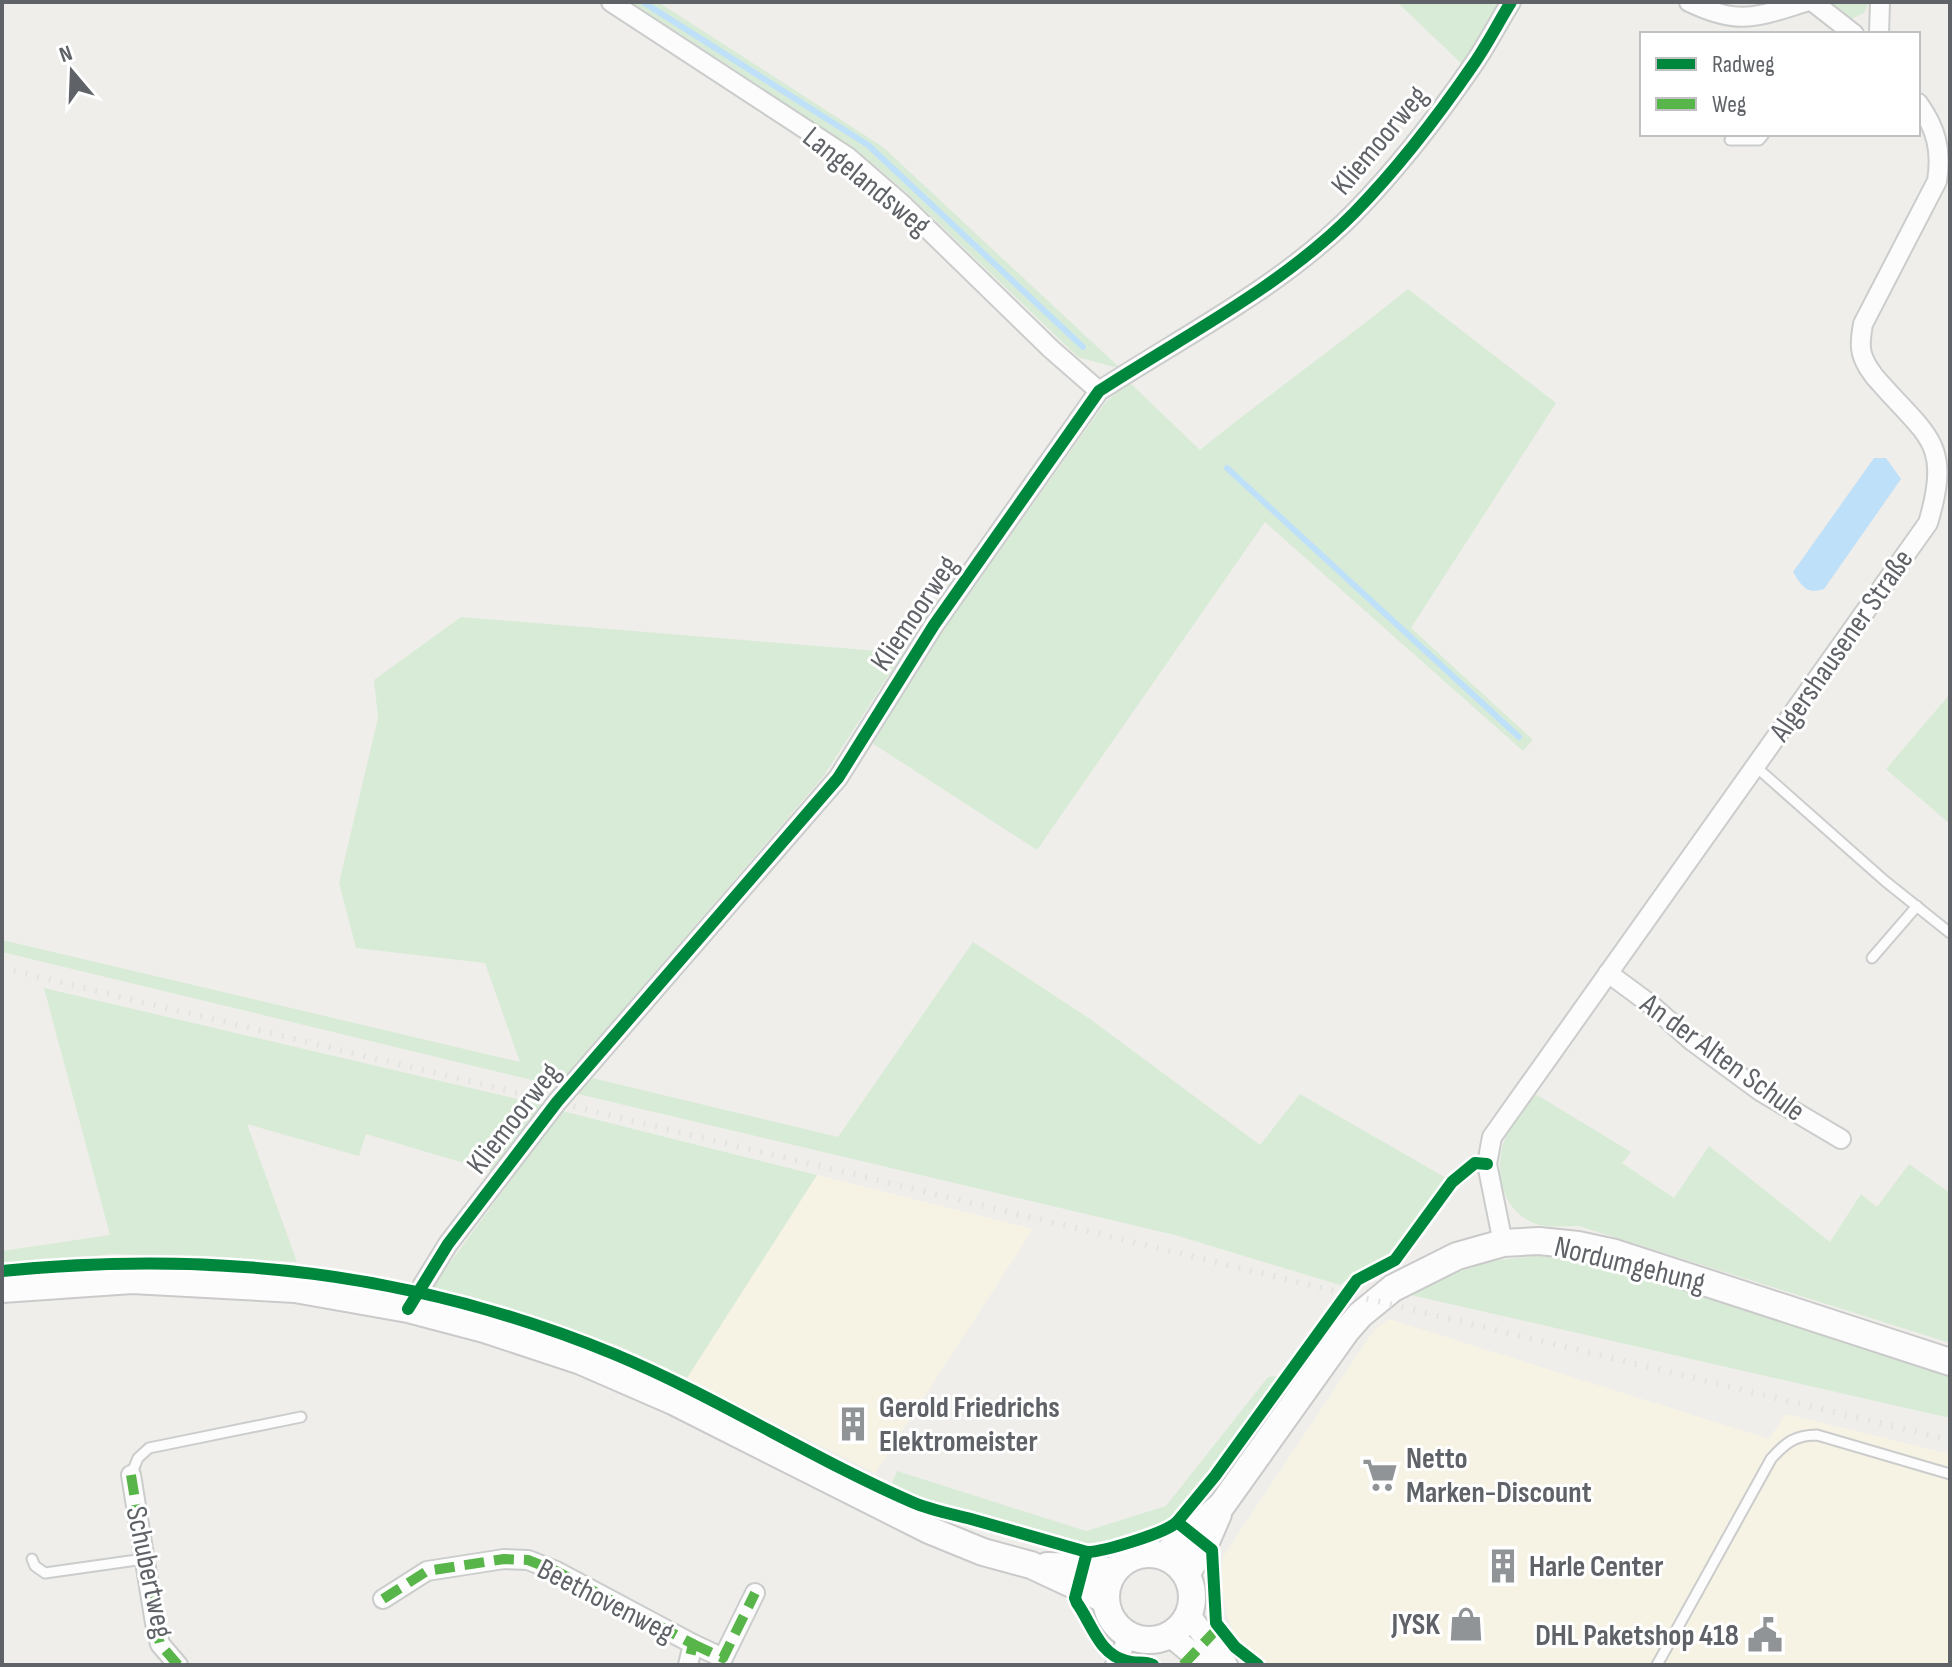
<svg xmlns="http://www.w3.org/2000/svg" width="1952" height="1667" viewBox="0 0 1952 1667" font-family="'Sofia Sans Condensed',sans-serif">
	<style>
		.commercial { fill: #f7f3e4 }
		.green { fill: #d8ebd6 }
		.water { fill: #bfe0f9 }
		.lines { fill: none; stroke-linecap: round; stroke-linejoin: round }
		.stream { stroke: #bfe0f9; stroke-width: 6 }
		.service-casing { stroke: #cbcccc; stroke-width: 13 }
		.minor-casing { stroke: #cbcccc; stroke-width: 22 }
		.tertiary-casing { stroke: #cbcccc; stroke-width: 26 }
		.secondary-casing { stroke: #cacacb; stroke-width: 30 }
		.service { stroke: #fdfcfc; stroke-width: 9 }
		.minor { stroke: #fdfcfc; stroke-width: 18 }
		.tertiary { stroke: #fdfcfc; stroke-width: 22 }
		.secondary { stroke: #fdfcfc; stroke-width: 26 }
		.rail { stroke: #e4e4e4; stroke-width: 6; stroke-dasharray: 2 10; stroke-linecap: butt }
		.quiet { stroke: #58b549; stroke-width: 10; stroke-dasharray: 20 10; stroke-linecap: butt }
		.cycleway-casing { stroke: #fff; stroke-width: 17 }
		.cycleway { stroke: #00873e; stroke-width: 12 }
		.labels { text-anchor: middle; stroke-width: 6; stroke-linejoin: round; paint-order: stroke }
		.street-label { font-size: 30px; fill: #5f6368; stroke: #fff }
		.poi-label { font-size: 30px; font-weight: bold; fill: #5f6368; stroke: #fff; text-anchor: start }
	</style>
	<rect width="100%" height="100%" fill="#efeeea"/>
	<g class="commercial">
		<path d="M817 1175 1033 1229 875 1473 687 1378Z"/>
		<path d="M1389 1319 1769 1439 1786 1414 1950 1454V1665H1266L1235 1639 1226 1612 1221 1581 1223 1557 1374 1330Z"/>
	</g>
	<g class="green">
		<path d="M631 2H658L883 147 1121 369 1078 357 906 192 860 153Z"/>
		<path d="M1397 2H1502L1463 65Z"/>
		<path d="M1826 2H1869L1864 13 1849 20Z"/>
		<path d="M1408 289 1556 403 1411 628 1533 740 1523 751 1265 522 1037 850 872 743 942 632 1105 403 1129 382 1200 450C1268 395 1340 344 1408 289Z"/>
		<path d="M461 617 903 653 823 777 557 1086 2 952V940L520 1062 485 963 356 948 339 883 378 718 374 680Z"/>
		<path d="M1950 694V824L1886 769Z"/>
		<path d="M973 942 1090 1019 1260 1145 1300 1094 1448 1179C1435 1198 1417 1233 1400 1247 1380 1263 1360 1268 1340 1285L1175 1235 574 1093 588 1077 838 1137Z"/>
		<path d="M44 988 543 1105 491 1171 366 1134 359 1156 247 1124 297 1262 114 1254 2 1264V1251L110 1235Z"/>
		<path d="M1537 1095 1631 1152 1622 1163 1674 1198 1709 1146 1830 1242 1861 1194 1877 1207 1909 1164 1950 1193V1343L1579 1226C1566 1226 1548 1228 1536 1224 1500 1211 1492 1166 1507 1134 1513 1121 1521 1109 1528 1096Z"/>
		<path d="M562 1111 817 1175 687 1378 619 1346 432 1287Z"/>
		<path d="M1535 1256 1593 1260 1950 1372V1418L1411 1295 1453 1274 1489 1261Z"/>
		<path d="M1282 1375 1182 1510 1168 1522 1093 1546 911 1494 892 1483 897 1471 1086 1531 1166 1506 1268 1377Z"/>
	</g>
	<path class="water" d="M1874 458H1886L1901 479 1824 589C1806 595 1802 586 1793 572Z"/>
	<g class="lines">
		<g class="stream">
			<path d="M643 2 868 145 1083 347"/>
			<path d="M1227 468 1519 737"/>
		</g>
		<g class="service-casing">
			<g id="service">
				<path d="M1730 140H1759L1764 134"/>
				<path d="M1755 766 1885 881 1950 933"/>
				<path d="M1872 958 1917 906"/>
				<path d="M131 1475 138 1458 149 1448 301 1417"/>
				<path d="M32 1559 35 1566 45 1573 144 1559"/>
				<path d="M1657 1665 1771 1459C1785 1443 1795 1435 1817 1435L1950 1474"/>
			</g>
		</g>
		<g class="minor-casing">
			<g id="minor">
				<path d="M611 2 848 157 901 203 1051 349 1099 391"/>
				<path d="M1689 2C1739 26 1756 17 1806 2"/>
				<path d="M1813 2 1854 34"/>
				<path d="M1879 34 1880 2"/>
				<path d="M1608 973 1650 1004 1692 1041 1760 1091 1841 1139"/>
				<path d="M1503 1243 1487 1164 1492 1137 1928 523C1952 444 1928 437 1882 385 1873 376 1862 361 1861 348 1860 340 1862 331 1863 324L1937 181C1942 150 1936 128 1918 103"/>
				<path d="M408 1309 448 1244 557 1102 838 778 934 625 1099 391C1185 335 1281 287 1354 213 1398 168 1438 116 1473 65 1487 45 1498 23 1511 2"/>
				<path d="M131 1475 155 1623 160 1644 178 1665"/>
				<path d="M383 1599 427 1571 504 1559 528 1560 556 1571 693 1644 688 1665"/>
				<path d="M693 1644 723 1658 755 1593"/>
				<path d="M1115 1665 1129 1636"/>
			</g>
		</g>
		<g class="tertiary-casing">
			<g id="tertiary">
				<path d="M1188 1614 1226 1665"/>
				<path d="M1170 1635 1194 1655 1213 1665"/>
			</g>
		</g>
		<g class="secondary-casing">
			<g id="secondary">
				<path d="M2 1289 132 1280 295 1289 408 1309 484 1329 581 1361 673 1401 929 1530 983 1552 1031 1565 1106 1600"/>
				<circle cx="1149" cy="1597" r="43"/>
				<path d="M1164 1556 1222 1505 1346 1331 1360 1315 1393 1288 1457 1256 1503 1243 1539 1241 1578 1245 1615 1253 1950 1362"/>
				<path d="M1047 1566 1083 1567 1113 1572"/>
				<path d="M1186 1574 1205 1544 1218 1514"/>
			</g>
		</g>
		<use href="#service" class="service"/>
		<use href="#minor" class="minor"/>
		<use href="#tertiary" class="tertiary"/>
		<use href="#secondary" class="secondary"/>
		<path class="rail" d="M2 968 1950 1440"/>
		<g class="quiet">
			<path d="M131 1475 155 1623 160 1644 178 1665"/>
			<path d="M383 1599 427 1571 504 1559 528 1560 556 1571 693 1644 688 1665"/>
			<path d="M693 1644 723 1658 755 1593"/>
			<path d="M1183 1665 1218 1628"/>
		</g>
		<g class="cycleway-casing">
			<g id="cycleway">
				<path d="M2 1271C216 1250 414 1272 614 1354 717 1397 811 1458 912 1502 930 1510 952 1514 971 1519 1010 1530 1048 1541 1087 1552 1103 1552 1166 1533 1177 1522L1212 1550 1216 1623 1235 1647 1258 1665"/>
				<path d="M408 1309 448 1244 557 1102 838 778 934 625 1099 391C1185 335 1281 287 1354 213 1398 168 1438 116 1473 65 1487 45 1498 23 1511 2"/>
				<path d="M1177 1522 1215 1476 1357 1280 1395 1260 1452 1182 1475 1163 1487 1164"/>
				<path d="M1087 1552 1075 1598 1077 1603C1092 1624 1099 1655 1127 1661 1136 1664 1144 1661 1153 1665"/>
			</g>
		</g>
		<use href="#cycleway" class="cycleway"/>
	</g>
	<defs>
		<g id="building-bare" transform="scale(2.76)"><path d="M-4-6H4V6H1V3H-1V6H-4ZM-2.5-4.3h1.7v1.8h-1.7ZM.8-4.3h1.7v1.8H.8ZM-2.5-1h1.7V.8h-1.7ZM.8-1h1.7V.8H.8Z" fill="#919496" stroke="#fff" stroke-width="2.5" paint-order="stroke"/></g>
		<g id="supermarket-bare" transform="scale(2.76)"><path d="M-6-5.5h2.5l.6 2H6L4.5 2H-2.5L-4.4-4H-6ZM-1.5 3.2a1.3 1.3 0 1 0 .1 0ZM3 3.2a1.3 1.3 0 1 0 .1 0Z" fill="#919496" stroke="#fff" stroke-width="2.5" paint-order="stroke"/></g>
		<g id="shop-bare" transform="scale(2.76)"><path d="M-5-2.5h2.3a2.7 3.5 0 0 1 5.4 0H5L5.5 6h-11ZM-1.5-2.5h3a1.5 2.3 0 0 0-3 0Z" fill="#919496" stroke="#fff" stroke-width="2.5" paint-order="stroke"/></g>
		<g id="civic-bare" transform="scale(2.76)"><path d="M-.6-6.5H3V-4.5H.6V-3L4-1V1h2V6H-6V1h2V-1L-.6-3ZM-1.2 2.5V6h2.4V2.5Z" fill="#919496" stroke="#fff" stroke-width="2.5" paint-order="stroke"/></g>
	</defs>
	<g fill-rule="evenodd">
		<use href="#building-bare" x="853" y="1424"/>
		<use href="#supermarket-bare" x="1380" y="1475"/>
		<use href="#building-bare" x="1503" y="1566"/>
		<use href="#shop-bare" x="1466" y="1624"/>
		<use href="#civic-bare" x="1765" y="1635"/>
	</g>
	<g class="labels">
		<g class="street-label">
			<text transform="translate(1379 140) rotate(-50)" y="10">Kliemoorweg</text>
			<text transform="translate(867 181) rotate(39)" y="10">Langelandsweg</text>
			<text transform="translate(914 613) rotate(-56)" y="10">Kliemoorweg</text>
			<text transform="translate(1841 645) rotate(-55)" y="10">Algershausener Straße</text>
			<text transform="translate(1723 1057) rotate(36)" y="10">An der Alten Schule</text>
			<text transform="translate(513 1118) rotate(-52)" y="10">Kliemoorweg</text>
			<text transform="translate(1630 1264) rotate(14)" y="10">Nordumgehung</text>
			<text transform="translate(150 1572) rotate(78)" y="10">Schubertweg</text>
			<text transform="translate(606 1600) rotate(27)" y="10">Beethovenweg</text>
		</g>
		<g class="poi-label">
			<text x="879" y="1417">Gerold Friedrichs<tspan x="879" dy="34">Elektromeister</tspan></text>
			<text x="1406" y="1468">Netto<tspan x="1406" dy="34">Marken-Discount</tspan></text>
			<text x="1529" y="1576">Harle Center</text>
			<text x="1440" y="1634" text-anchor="end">JYSK</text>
			<text x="1739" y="1645" text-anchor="end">DHL Paketshop 418</text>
		</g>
	</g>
	<rect width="1952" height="1667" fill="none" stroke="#5f6368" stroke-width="8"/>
	<rect x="1640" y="32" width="280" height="104" fill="#ffffff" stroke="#bfc1c3" stroke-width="2"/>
	<rect x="1656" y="58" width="40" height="12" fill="#00873e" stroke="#bfc1c3" stroke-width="2"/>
	<text x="1712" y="72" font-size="24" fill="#5f6368">Radweg</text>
	<rect x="1656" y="98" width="40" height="12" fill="#58b549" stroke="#bfc1c3" stroke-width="2"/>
	<text x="1712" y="112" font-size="24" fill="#5f6368">Weg</text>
	<g transform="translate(72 72) rotate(341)" stroke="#ffffff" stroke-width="6" paint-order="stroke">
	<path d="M0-6L14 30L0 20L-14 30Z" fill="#5f6368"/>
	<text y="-12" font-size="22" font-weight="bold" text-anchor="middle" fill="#5f6368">N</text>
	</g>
</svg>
